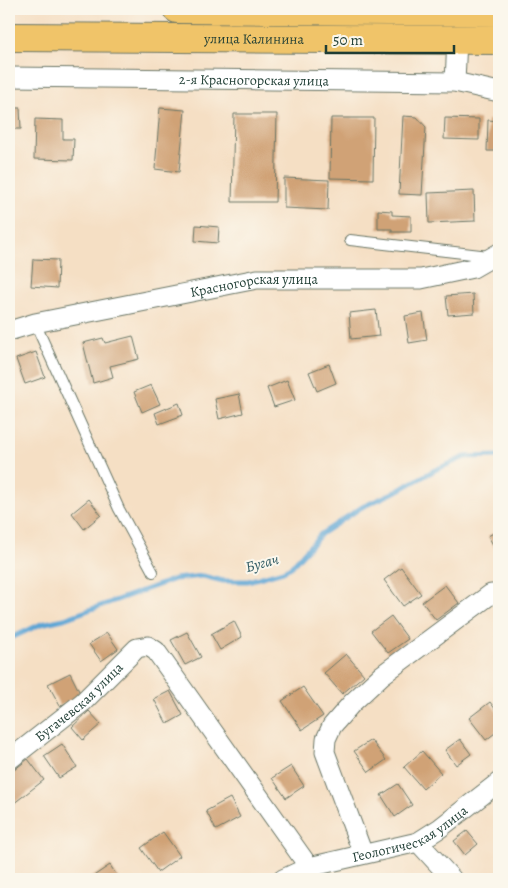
<svg xmlns="http://www.w3.org/2000/svg" width="508" height="888" viewBox="0 0 508 888" font-family="Alegreya,serif">
	<style>
		.lines { fill: none; stroke-linecap: round; stroke-linejoin: round }
		.stream { stroke: #5da5d4; stroke-width: 5 }
		.building { fill: #d0a276 }
		.lane-casing { stroke: #6a7666; stroke-width: 12 }
		.street-casing { stroke: #6a7666; stroke-width: 21 }
		.primary-casing { stroke: #6a7666; stroke-width: 30 }
		.lane { stroke: #fff; stroke-width: 10 }
		.street { stroke: #fff; stroke-width: 19 }
		.primary { stroke: #f0c469; stroke-width: 28 }
		.labels { text-anchor: middle; stroke-width: 4; stroke-linejoin: round; paint-order: stroke }
		.street-label { font-size: 14px; fill: #1f3d34; stroke: #fbf7ec }
		.water-label { font-size: 15px; font-style: italic; fill: #325c64; stroke: #fbf7ec }
	</style>
	<rect width="100%" height="100%" fill="#fbf7ec"/>
	<filter id="ink" filterUnits="userSpaceOnUse"><feTurbulence type="fractalNoise" baseFrequency=".02" numOctaves="2"/><feDisplacementMap in="SourceGraphic" scale="10" xChannelSelector="R" yChannelSelector="G"/><feConvolveMatrix kernelMatrix="1 2 1 2 8 2 1 2 1" color-interpolation-filters="sRGB"/></filter>
	<filter id="wash" filterUnits="userSpaceOnUse"><feTurbulence type="fractalNoise" baseFrequency=".0096" numOctaves="4" result="noise"/><feDisplacementMap in="SourceGraphic" scale="20" xChannelSelector="R" yChannelSelector="G"/><feGaussianBlur stdDeviation="1.12" result="paint"/><feColorMatrix in="noise" values="0 0 0 0 0 0 0 0 0 0 0 0 0 0 0 0 0 1.4 0 .05"/><feComposite in="paint" operator="in"/></filter>
	<g filter="url(#wash)">
		<rect width="100%" height="100%" fill="#f5dfc4"/>
		<g class="lines">
			<path class="stream" d="M9 639 41 624 64 619 175 579 203 576 223 581H248L283 571 291 567 321 534 362 507 397 491 435 470 465 457 499 456"/>
		</g>
		<g id="blocks">
			<g class="building">
				<path d="M9 108H20L21 129H9Z"/>
				<path d="M160 108 185 110 179 172 155 169Z"/>
				<path d="M234 114H277L275 202H232Z"/>
				<path d="M403 116 417 117 426 127 422 195 399 194Z"/>
				<path d="M331 118H374L373 179 330 178Z"/>
				<path d="M445 118 479 119V140L444 139Z"/>
				<path d="M35 119 63 120V139H74L73 160 34 159Z"/>
				<path d="M488 120 499 121V151H487Z"/>
				<path d="M284 178 329 180 328 210 284 208Z"/>
				<path d="M474 191 475 221 429 223 428 193Z"/>
				<path d="M378 210 392 211V215L411 216V232H392V229H378Z"/>
				<path d="M196 225 219 227 218 243 195 241Z"/>
				<path d="M33 259 58 260 57 288 31 286Z"/>
				<path d="M473 294 474 313 448 315 446 296Z"/>
				<path d="M376 310 379 336 351 339 349 313Z"/>
				<path d="M423 313 427 340 409 343 405 316Z"/>
				<path d="M133 336 139 359 110 366 113 377 93 383 83 343 103 338 105 343Z"/>
				<path d="M36 352 45 377 25 384 16 359Z"/>
				<path d="M329 364 336 383 317 391 309 372Z"/>
				<path d="M287 380 295 400 274 407 267 388Z"/>
				<path d="M151 385 160 404 142 412 134 392Z"/>
				<path d="M239 394 243 413 219 419 215 399Z"/>
				<path d="M179 403 183 415 159 424 155 413Z"/>
				<path d="M89 499 101 515 84 529 72 513Z"/>
				<path d="M499 530V555L488 536Z"/>
				<path d="M401 567 421 594 403 606 384 580Z"/>
				<path d="M445 585 459 603 436 620 422 602Z"/>
				<path d="M391 616 408 639 388 653 371 631Z"/>
				<path d="M234 621 242 637 220 650 211 634Z"/>
				<path d="M187 632 201 657 185 665 171 640Z"/>
				<path d="M107 633 118 649 101 661 89 644Z"/>
				<path d="M346 654 364 675 342 694 324 673Z"/>
				<path d="M70 673 81 695 60 706 48 684Z"/>
				<path d="M303 687 323 716 302 730 282 701Z"/>
				<path d="M170 691 183 715 167 724 154 699Z"/>
				<path d="M490 702 499 714V730L486 740 469 718Z"/>
				<path d="M89 711 101 724 83 740 72 727Z"/>
				<path d="M460 739 471 754 456 765 445 750Z"/>
				<path d="M371 740 386 760 369 772 354 751Z"/>
				<path d="M62 744 77 767 59 778 44 756Z"/>
				<path d="M422 751 441 773 423 789 404 767Z"/>
				<path d="M28 759 44 780 13 804 9 798V774Z"/>
				<path d="M291 766 304 786 286 798 272 778Z"/>
				<path d="M398 784 412 805 395 817 381 795Z"/>
				<path d="M230 798 240 817 216 830 206 811Z"/>
				<path d="M467 831 478 844 465 855 454 841Z"/>
				<path d="M163 832 180 856 158 872 141 848Z"/>
				<path d="M110 865 119 879H89Z"/>
			</g>
		</g>
	</g>
	<g filter="url(#ink)">
		<use href="#blocks" fill-opacity="0" stroke="#6a7666" stroke-width="1"/>
		<g class="lines">
			<g class="lane-casing">
				<g id="lane">
					<path d="M350 240 489 256"/>
					<path d="M35 323 119 509 153 572"/>
				</g>
			</g>
			<g class="street-casing">
				<g id="street">
					<path id="s1" d="M9 77 455 82 499 92"/>
					<path d="M455 82 457 39"/>
					<path id="s2" d="M9 331 35 323 257 279H421L473 268 499 253"/>
					<path id="s3" d="M9 760 83 702 137 648 148 646 156 651 309 867"/>
					<path d="M418 842 452 879"/>
					<path d="M363 854 325 752 326 739 332 726 352 703 382 675 491 594"/>
					<path id="s4" d="M283 879 309 867 418 842 440 828 499 782"/>
				</g>
			</g>
			<g class="primary-casing">
				<g id="primary">
					<path d="M177 9 499 12"/>
					<path id="s5" d="M9 37 499 40"/>
				</g>
			</g>
			<use href="#lane" class="lane"/>
			<use href="#street" class="street"/>
			<use href="#primary" class="primary"/>
		</g>
	</g>
	<g class="labels">
		<g class="street-label">
			<text dy="5" stroke="none"><textPath href="#s5" startOffset="245">улица Калинина</textPath></text>
			<text dy="5" stroke="none"><textPath href="#s1" startOffset="245">2-я Красногорская улица</textPath></text>
			<text dy="5" stroke="none"><textPath href="#s2" startOffset="250">Красногорская улица</textPath></text>
			<text dy="5" stroke="none"><textPath href="#s3" startOffset="91">Бугачевская улица</textPath></text>
			<text dy="5" stroke="none"><textPath href="#s4" startOffset="136">Геологическая улица</textPath></text>
		</g>
		<g class="water-label">
			<text transform="translate(262 563) rotate(-15)" y="5">Бугач</text>
		</g>
	</g>
	<rect width="508" height="888" fill="none" stroke="#fbf7ec" stroke-width="30"/>
	<path d="M326 45v8h128v-8" fill="none" stroke="#1f3d34" stroke-width="2.5"/>
	<text x="333" y="45" font-size="15" fill="#1f3d34" stroke="#fbf7ec" stroke-width="4" paint-order="stroke">50 m</text>
</svg>
